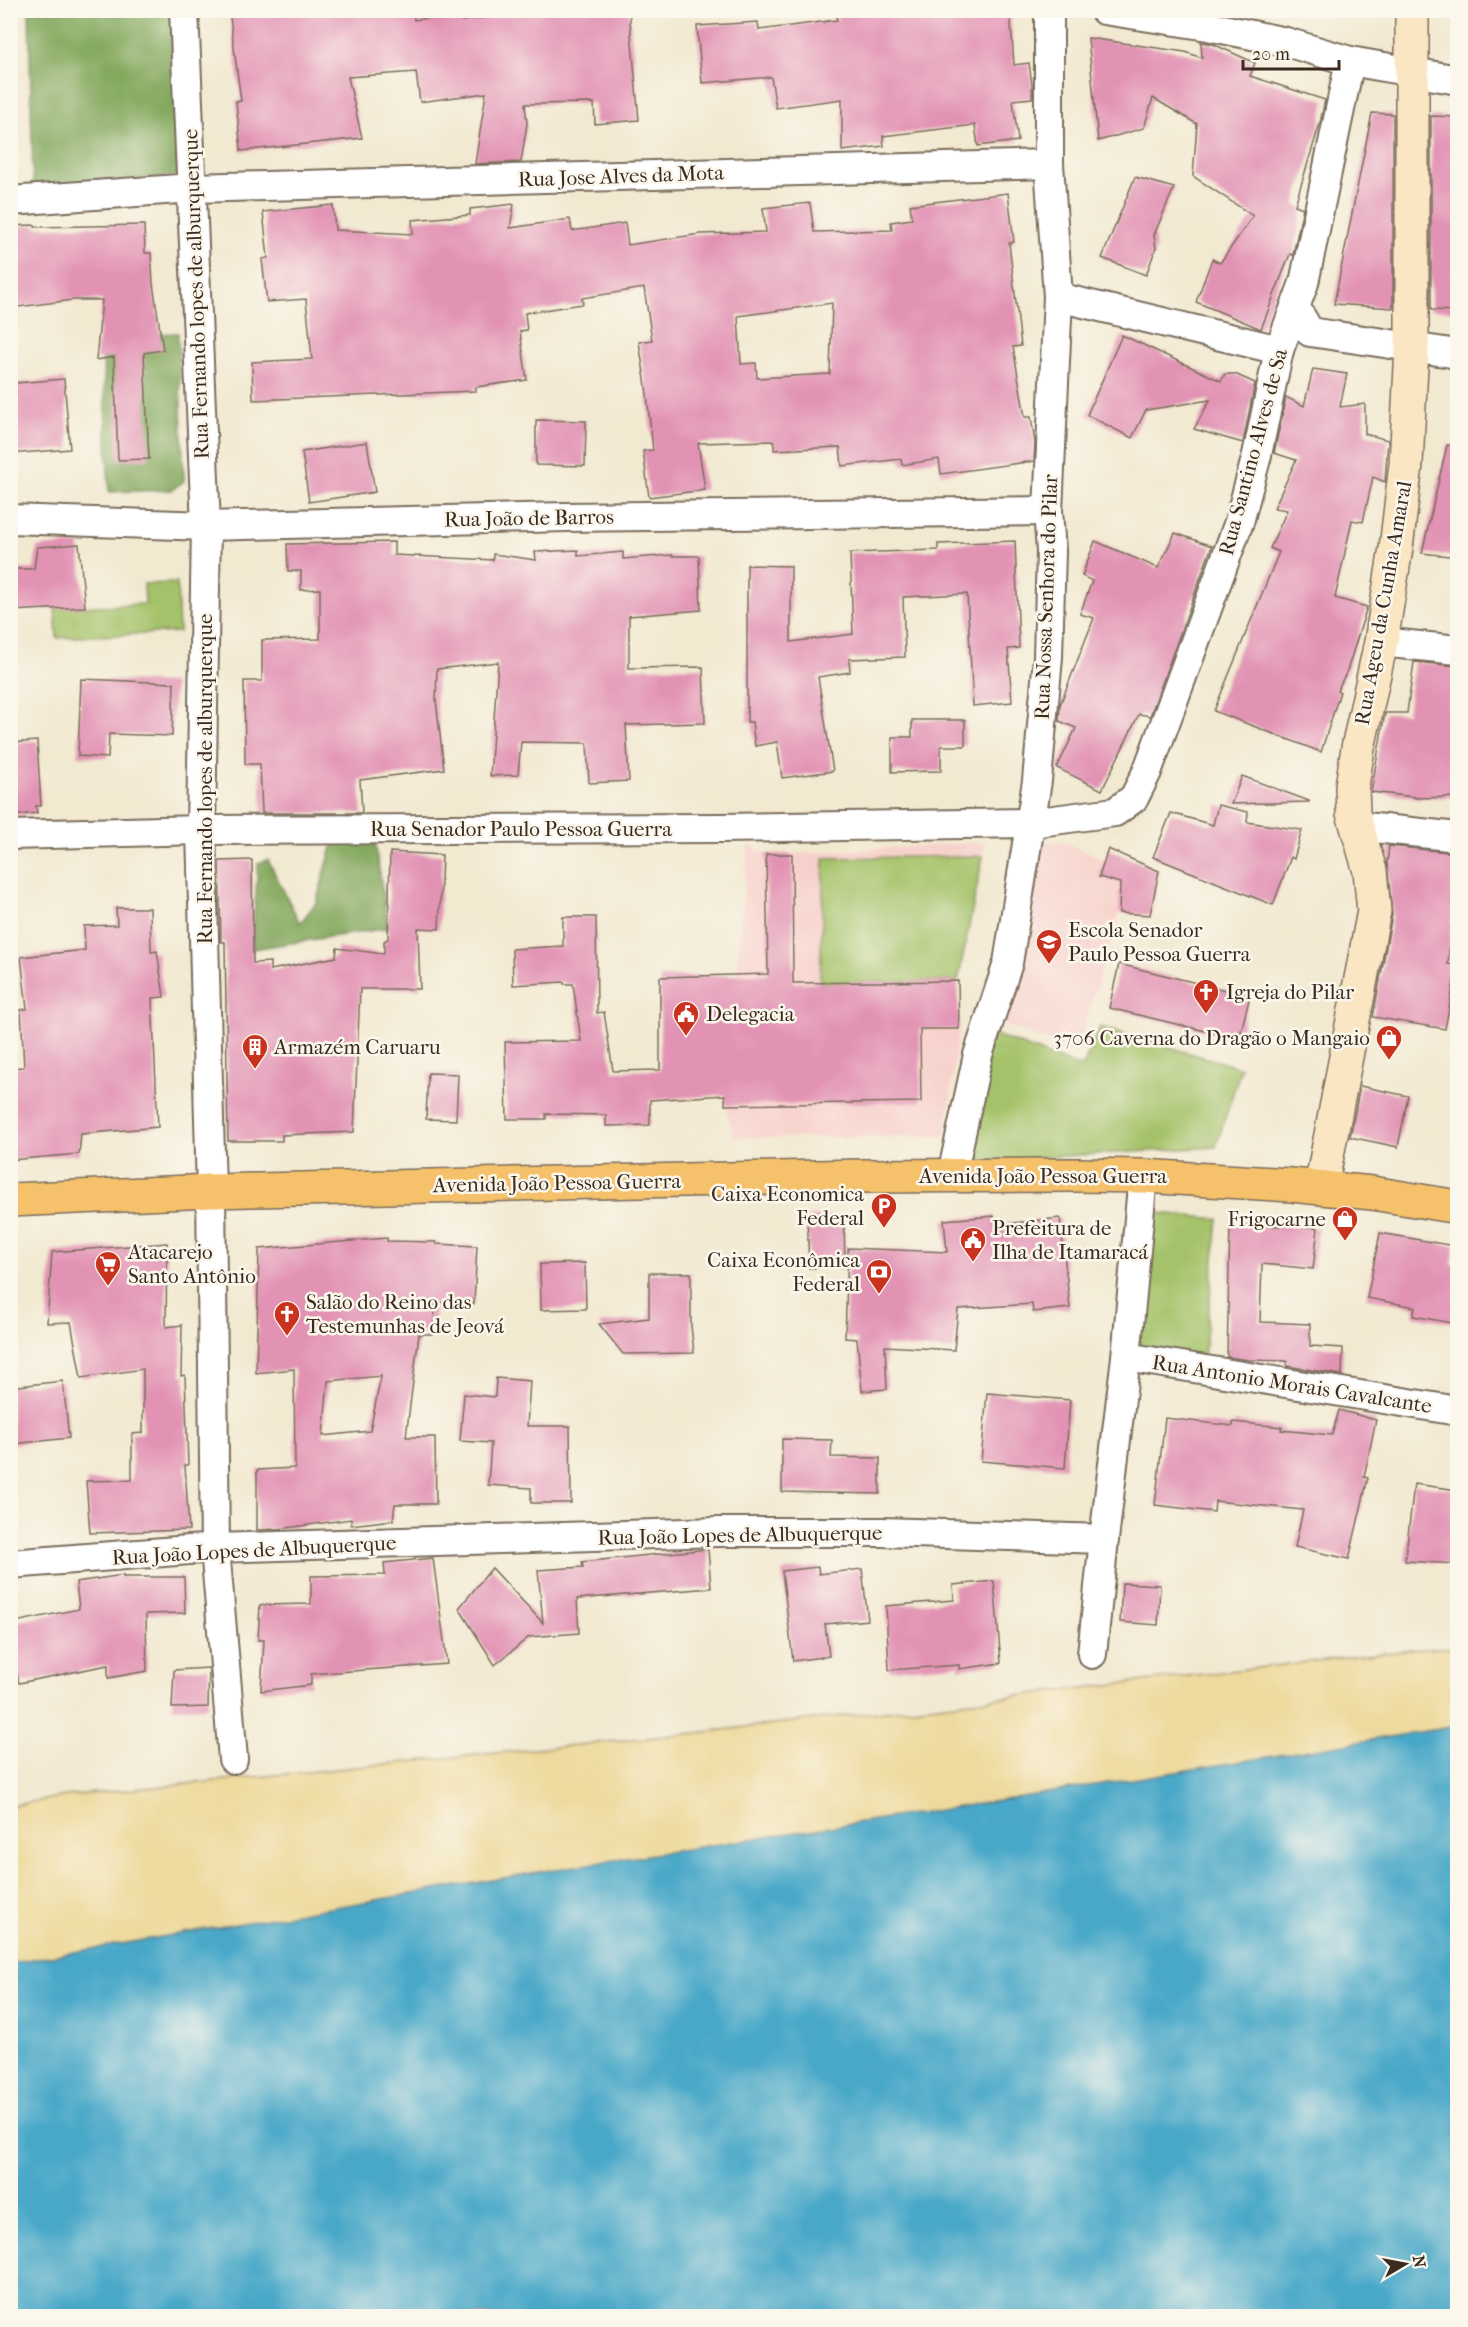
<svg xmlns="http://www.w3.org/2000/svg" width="1468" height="2327" viewBox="0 0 1468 2327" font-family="'IM FELL French Canon',serif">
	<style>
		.built { fill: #f7d0cb }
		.green { fill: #a4c269; stroke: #707644; stroke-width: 1.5 }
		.forest { fill: #83a85d; stroke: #5f693e; stroke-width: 1.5 }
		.sand { fill: #eeda9e; stroke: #94825e; stroke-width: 1.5 }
		.water { fill: #49a8c8; stroke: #426973; stroke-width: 1.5 }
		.building { fill: #e293b4; fill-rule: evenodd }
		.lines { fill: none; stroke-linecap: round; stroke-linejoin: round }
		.street-casing { stroke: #7b6d5d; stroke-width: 32 }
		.secondary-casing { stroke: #7b6d5d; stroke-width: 36 }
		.primary-casing { stroke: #7b6d5d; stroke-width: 36 }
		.street { stroke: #fff; stroke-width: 28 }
		.secondary { stroke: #fbe6c4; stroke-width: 33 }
		.primary { stroke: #f5c16b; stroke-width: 33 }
		.labels { text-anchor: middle; stroke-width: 5; stroke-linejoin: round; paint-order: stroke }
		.street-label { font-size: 21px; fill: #3b2a1e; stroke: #fbf7ec }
		.poi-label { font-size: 21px; fill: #3b2a1e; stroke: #fbf7ec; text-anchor: start }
	</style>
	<rect width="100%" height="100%" fill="#fbf7ec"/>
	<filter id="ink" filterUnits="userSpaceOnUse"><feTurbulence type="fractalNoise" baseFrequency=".0167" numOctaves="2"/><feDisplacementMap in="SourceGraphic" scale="12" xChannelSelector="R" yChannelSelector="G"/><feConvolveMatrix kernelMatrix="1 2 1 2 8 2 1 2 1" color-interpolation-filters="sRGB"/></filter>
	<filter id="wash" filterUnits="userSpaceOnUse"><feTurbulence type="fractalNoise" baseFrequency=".008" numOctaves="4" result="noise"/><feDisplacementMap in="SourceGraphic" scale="24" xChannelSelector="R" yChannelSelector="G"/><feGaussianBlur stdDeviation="1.35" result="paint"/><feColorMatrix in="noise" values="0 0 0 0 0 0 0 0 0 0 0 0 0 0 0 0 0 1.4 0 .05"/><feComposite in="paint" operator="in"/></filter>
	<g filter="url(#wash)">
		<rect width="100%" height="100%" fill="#f2e9d1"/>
		<g class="built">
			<path d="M985 842 958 981 959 1029 945 1136 734 1138 725 1105 748 844 766 854H792Z"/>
			<path d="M1011 842H1064L1132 871 1076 1053 987 1017Z"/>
		</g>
		<g class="green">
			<path d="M177 583 179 632 57 638 55 608 145 604 144 584Z"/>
			<path d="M983 856 958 981 820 983 824 858Z"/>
			<path d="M1100 1027 1241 1068 1216 1147 965 1162 985 1031 1082 1068Z"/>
			<path d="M1149 1212 1218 1219 1204 1357 1136 1350Z"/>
		</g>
		<g class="forest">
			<path d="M29 11H172L180 175 33 190Z"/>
			<path d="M178 333 184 481 172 490 109 492 102 336Z"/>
			<path d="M374 834 388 928 252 949 258 863 268 860 300 923 316 903 334 840Z"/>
		</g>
		<path class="sand" d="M1457 1647V1726L998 1801 544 1871 11 1963V1806L66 1796 696 1733 1411 1650Z"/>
		<path class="water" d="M1457 1726V2316H11V1963L544 1871 998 1801Z"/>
		<g id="blocks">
			<g class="building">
				<path d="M229 10H413L414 20 461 14 462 21 540 10H629L639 120 595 124 594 103 525 104 527 124 521 162 475 164 486 93 420 102 416 72 348 77 362 138 241 151 236 101H241Z"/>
				<path d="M836 10H1010L1014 65 1029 63 1032 85V98L1013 100 1018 141 978 146 975 125 883 136 884 146 842 151V99L776 108 771 77 702 83 697 26 758 22 759 30 837 20Z"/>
				<path d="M1088 38 1185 52 1202 58 1201 42 1213 44 1255 63 1250 76 1325 100 1320 123 1295 205 1303 208 1293 255 1290 254 1261 329 1196 302 1212 259 1220 263 1253 216 1193 176 1197 124 1153 98 1144 128 1098 141Z"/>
				<path d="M1372 113 1393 114V308L1334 304Z"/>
				<path d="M1431 116 1458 117V311L1431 310Z"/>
				<path d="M1135 177 1174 188 1154 235 1156 248 1146 275 1102 258Z"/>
				<path d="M1008 193 1014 242 1009 243 1021 346 1013 347 1025 417H1031L1035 443 1034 461 941 474 939 459 902 465 901 459 842 466 840 447 774 450V441L698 443 705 490 649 497 643 451 653 450 646 386 639 342 652 340 644 288 582 298 583 304 525 313 527 330 520 331 527 380 476 387V391L253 400 252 362 312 359 306 299 267 302 262 259 268 258 263 212 333 205 335 230 413 234 412 220 470 215V209L514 204 510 228 570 219 572 231 625 223 628 245 700 234 766 232 763 208 810 203 814 232 892 230 891 222 912 219 910 205ZM832 303 830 374 757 378 756 363 741 364 738 316Z"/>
				<path d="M35 225V227L144 225 145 253H151L153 284 163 350 144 353 149 459 118 460 114 357 96 360 102 300H73L10 308V226Z"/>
				<path d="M1122 335 1221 381 1225 374H1235L1255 383 1243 443 1194 429 1210 400 1146 410 1132 438 1087 415Z"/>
				<path d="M1313 369 1347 374 1340 407 1365 404V434L1388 440 1385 482 1373 477 1363 522 1352 520 1335 598 1367 607 1347 671 1337 691 1340 692 1321 752 1214 711 1279 552 1270 548 1287 510 1274 508 1296 460 1274 453 1286 397 1304 406Z"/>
				<path d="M64 379 70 449 10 454V393H16L15 383Z"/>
				<path d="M536 420 586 421 585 466 536 465Z"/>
				<path d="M367 442 375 492 309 502 302 452Z"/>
				<path d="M1447 445 1458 446V557L1422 553Z"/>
				<path d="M1175 533 1212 546 1150 716 1139 714 1102 790 1057 768 1076 728 1059 721 1060 705 1094 618 1080 614 1092 581 1082 576 1095 541 1158 568Z"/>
				<path d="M1015 541 1019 648 1008 649 1012 702 973 706 967 594 903 597 905 657 849 659 850 672 818 677 833 771 782 778 777 742 755 746 752 722H747V565L791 566V642L853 634 850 553 938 550V544Z"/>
				<path d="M394 542V555L493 560V554L536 560 535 552 578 550V556L623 552V559L672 555V556H699L701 610 629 616V668L703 667 705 723 626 725 629 781 589 783 587 743 521 742 518 775 490 776 498 662 437 669 436 700 444 769 360 780 362 813H262L260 764H245L244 681H262V640L320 639V589L301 590V571H288L287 544Z"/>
				<path d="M79 544 85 607 10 611V569H34L37 547Z"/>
				<path d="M1414 662 1458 666V797L1415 798V797L1371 792 1385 713H1407Z"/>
				<path d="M81 679 174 683 172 736 109 734 108 758 78 756Z"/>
				<path d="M912 720H965V746H941V771L892 772V737H912Z"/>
				<path d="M37 741 41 806H36L37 813 10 816V743Z"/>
				<path d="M1242 776 1309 801V802L1231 804Z"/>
				<path d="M1218 805 1248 812 1247 822 1302 830 1294 859 1291 857 1273 905 1153 857 1171 813 1213 825Z"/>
				<path d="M1389 846 1458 853 1448 964 1457 966 1445 1029 1373 1017 1392 915 1387 863Z"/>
				<path d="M1108 849 1159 871 1150 915 1119 913 1120 883 1099 877Z"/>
				<path d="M390 852 442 855 439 929 418 928 420 989H360L354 1132 282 1135V1141H228L225 942H221L219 861 252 860 253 963 270 962V970L336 957 337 948 384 954V941L388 939Z"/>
				<path d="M766 854H792L793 983 958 981 959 1029H920L921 1102 725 1105V1095L650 1100V1125L606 1126V1115L546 1114V1119H507L505 1042 581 1041 573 984H564V982L513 985 512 949 563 946V917H596L597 1013 604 1012 613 1071 660 1070V977L768 974Z"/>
				<path d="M116 908H150L151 952 157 951 164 997 152 998 158 1127 81 1134 79 1154 10 1160V1068L24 1067 21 1010 27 1009 21 957 85 950 84 926 117 925Z"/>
				<path d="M1119 964 1250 996 1239 1039 1109 1008Z"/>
				<path d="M428 1073 458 1074 456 1120 426 1119Z"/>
				<path d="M1360 1086 1408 1096 1398 1147 1350 1137Z"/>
				<path d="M844 1216 845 1267 809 1268 807 1217Z"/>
				<path d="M994 1216 995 1225 1060 1218 1070 1308 1033 1312 1032 1304 958 1309 954 1350 885 1346 887 1389 862 1391 857 1339 845 1338 848 1248 947 1252 944 1220Z"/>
				<path d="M1230 1224 1282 1226V1224L1318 1228 1313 1269 1262 1264 1260 1322 1310 1324V1346L1343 1348 1342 1375 1287 1366V1361L1250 1360 1227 1357Z"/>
				<path d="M1380 1233 1455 1246 1452 1264 1458 1265V1324L1413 1316 1415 1307 1367 1298Z"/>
				<path d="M387 1238V1241L436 1242V1244L477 1246 474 1304 435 1302 434 1334H419L406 1437H435L436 1504H395L393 1520 351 1525V1519L279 1529 257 1530V1470L295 1468 294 1369 256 1373 259 1249ZM381 1376 370 1431 323 1436 328 1381Z"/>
				<path d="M167 1243 166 1327 182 1325 181 1376 185 1375 188 1465H185L189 1530 90 1533 86 1481 132 1480V1434L143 1433V1369L81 1378 71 1322 47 1323 52 1252Z"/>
				<path d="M585 1263 586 1309 541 1310 540 1264Z"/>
				<path d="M649 1273H691V1326L694 1353 623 1354 599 1324 649 1318Z"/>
				<path d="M496 1378 530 1381 527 1426H570L571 1503H531V1488L488 1485 491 1443 460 1441 464 1394 495 1397Z"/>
				<path d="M63 1381 69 1438 13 1444 10 1387Z"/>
				<path d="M987 1393 1070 1400 1065 1468 981 1461Z"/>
				<path d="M1339 1410 1376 1420 1364 1477 1368 1478 1349 1559 1295 1547 1303 1510 1215 1501 1214 1512 1155 1505 1165 1418 1233 1426V1422L1282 1427 1281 1430 1332 1435Z"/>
				<path d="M782 1439 832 1440 831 1457 880 1458V1494L782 1492Z"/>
				<path d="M1414 1484 1458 1490V1564L1405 1561Z"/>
				<path d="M708 1549 711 1588 577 1599 579 1633 529 1637 495 1665 459 1608 492 1568 543 1623 538 1570 583 1567 582 1562Z"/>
				<path d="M433 1558 447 1664 311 1674V1685L261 1691 264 1640H258L260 1605 311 1604V1576L385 1575 384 1563Z"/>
				<path d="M818 1567 819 1574 862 1569 868 1620 825 1624 829 1656 793 1661 782 1571Z"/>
				<path d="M123 1575V1577H184L185 1613 146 1614 147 1671 108 1678V1665L19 1683 10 1641V1623L79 1609 76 1582Z"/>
				<path d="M994 1581 1001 1663 959 1669V1665L889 1670 886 1606 954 1600 953 1585Z"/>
				<path d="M1122 1583 1160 1585 1158 1625 1120 1622Z"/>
				<path d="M209 1668 208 1707 172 1708 174 1670Z"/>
			</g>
		</g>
	</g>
	<g filter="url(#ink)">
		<use href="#blocks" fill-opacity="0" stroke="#7b6d5d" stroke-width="1.5"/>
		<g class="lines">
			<g class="street-casing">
				<g id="street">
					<path d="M184 10 206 526 201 830 211 1191 215 1548 233 1759"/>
					<path d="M1104 10 1208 26 1286 42 1350 61 1458 80"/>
					<path d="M10 201 193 188 1049 164"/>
					<path d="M1058 297 1279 350"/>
					<path d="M1295 307 1310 332 1458 354"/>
					<path d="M10 519 206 526 566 517 1048 511"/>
					<path d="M1381 642 1458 650"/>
					<path d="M1356 826 1458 837"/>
					<path d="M10 835 201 830 722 828 1031 823 1115 812 1134 798 1147 772 1239 522 1257 455 1279 350 1304 283 1350 61"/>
					<path d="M952 1175 978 1055 1008 963 1037 781 1048 657 1051 551 1048 511 1058 297 1049 164V10"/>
					<path d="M1126 1357 1458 1411"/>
					<path d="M10 1564 215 1548 717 1532H882L1104 1539 1126 1357 1143 1176"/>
					<path d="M1092 1654 1104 1539"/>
				</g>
			</g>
			<g class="secondary-casing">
				<path id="secondary" d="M1321 1187 1374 911 1370 871 1353 813 1352 786 1358 748 1381 642 1396 548 1406 464 1412 347V10"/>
			</g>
			<g class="primary-casing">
				<path id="primary" d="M10 1200 211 1191 860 1176 1078 1175 1143 1176 1291 1185 1372 1193 1458 1207"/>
			</g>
			<use href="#street" class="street"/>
			<use href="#secondary" class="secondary"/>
			<use href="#primary" class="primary"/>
		</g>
	</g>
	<defs>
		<g id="school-pin" transform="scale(1.35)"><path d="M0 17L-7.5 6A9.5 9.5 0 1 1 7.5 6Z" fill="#c8321e" stroke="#fbf7ec"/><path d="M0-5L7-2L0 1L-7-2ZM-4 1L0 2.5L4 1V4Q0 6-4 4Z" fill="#fff"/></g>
		<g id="church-pin" transform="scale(1.35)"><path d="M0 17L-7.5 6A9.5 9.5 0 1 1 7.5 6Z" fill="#c8321e" stroke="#fbf7ec"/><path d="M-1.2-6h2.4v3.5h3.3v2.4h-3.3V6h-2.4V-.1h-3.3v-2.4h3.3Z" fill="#fff"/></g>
		<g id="civic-pin" transform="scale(1.35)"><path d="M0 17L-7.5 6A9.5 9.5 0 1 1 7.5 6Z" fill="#c8321e" stroke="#fbf7ec"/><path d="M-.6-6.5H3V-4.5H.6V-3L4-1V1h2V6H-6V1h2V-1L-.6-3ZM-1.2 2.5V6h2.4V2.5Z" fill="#fff"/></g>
		<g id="shop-pin" transform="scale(1.35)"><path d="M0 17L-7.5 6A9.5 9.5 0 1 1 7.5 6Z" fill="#c8321e" stroke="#fbf7ec"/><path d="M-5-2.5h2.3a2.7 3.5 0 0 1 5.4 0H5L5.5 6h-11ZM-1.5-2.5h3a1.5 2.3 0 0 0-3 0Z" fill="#fff"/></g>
		<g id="building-pin" transform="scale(1.35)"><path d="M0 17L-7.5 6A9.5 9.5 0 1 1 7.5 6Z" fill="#c8321e" stroke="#fbf7ec"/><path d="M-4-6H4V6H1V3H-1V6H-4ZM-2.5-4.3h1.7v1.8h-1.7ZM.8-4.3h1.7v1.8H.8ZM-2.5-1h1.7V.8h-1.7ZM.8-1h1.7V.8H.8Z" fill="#fff"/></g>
		<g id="parking-pin" transform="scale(1.35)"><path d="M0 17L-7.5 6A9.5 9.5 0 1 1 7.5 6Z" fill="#c8321e" stroke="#fbf7ec"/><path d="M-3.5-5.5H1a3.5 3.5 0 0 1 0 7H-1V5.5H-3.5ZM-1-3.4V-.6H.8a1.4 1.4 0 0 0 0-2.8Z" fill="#fff"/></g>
		<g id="supermarket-pin" transform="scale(1.35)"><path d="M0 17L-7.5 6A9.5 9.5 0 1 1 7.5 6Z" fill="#c8321e" stroke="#fbf7ec"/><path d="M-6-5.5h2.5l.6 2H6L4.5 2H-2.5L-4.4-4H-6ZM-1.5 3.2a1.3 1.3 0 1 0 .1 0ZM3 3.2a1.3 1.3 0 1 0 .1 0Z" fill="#fff"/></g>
		<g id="bank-pin" transform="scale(1.35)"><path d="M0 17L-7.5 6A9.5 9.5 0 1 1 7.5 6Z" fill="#c8321e" stroke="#fbf7ec"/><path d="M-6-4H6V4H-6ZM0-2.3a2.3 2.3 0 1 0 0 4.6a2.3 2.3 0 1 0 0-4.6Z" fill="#fff"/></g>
	</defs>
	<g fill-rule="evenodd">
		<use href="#school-pin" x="1049" y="942"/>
		<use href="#church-pin" x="1206" y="992"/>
		<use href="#civic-pin" x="686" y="1014"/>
		<use href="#shop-pin" x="1389" y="1038"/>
		<use href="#building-pin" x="255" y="1047"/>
		<use href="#parking-pin" x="884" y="1206"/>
		<use href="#shop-pin" x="1345" y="1219"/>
		<use href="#civic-pin" x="973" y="1240"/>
		<use href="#supermarket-pin" x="108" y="1264"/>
		<use href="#bank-pin" x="879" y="1272"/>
		<use href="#church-pin" x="287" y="1314"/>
	</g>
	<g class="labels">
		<g class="street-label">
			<text transform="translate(621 176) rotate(-2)" y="7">Rua Jose Alves da Mota</text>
			<text transform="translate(196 294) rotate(-92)" y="7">Rua Fernando lopes de alburquerque</text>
			<text transform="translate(1253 452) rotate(-75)" y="7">Rua Santino Alves de Sa</text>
			<text transform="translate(529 518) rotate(-1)" y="7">Rua João de Barros</text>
			<text transform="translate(1046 597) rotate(-88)" y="7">Rua Nossa Senhora do Pilar</text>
			<text transform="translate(1383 603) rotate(-80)" y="7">Rua Ageu da Cunha Amaral</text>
			<text transform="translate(205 779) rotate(-90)" y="7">Rua Fernando lopes de alburquerque</text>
			<text x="521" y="836">Rua Senador Paulo Pessoa Guerra</text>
			<text x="1043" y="1183">Avenida João Pessoa Guerra</text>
			<text transform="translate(557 1183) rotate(-1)" y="7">Avenida João Pessoa Guerra</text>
			<text transform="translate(1292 1384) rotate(9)" y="7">Rua Antonio Morais Cavalcante</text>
			<text transform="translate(740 1535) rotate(-1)" y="7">Rua João Lopes de Albuquerque</text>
			<text transform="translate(254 1550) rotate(-3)" y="7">Rua João Lopes de Albuquerque</text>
		</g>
		<g class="poi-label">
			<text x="1068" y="937">Escola Senador<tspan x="1068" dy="24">Paulo Pessoa Guerra</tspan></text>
			<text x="1226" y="999">Igreja do Pilar</text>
			<text x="706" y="1021">Delegacia</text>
			<text x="1370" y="1045" text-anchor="end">3706 Caverna do Dragão o Mangaio</text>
			<text x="274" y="1054">Armazém Caruaru</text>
			<text x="864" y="1201" text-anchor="end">Caixa Economica<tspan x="864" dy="24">Federal</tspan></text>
			<text x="1326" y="1226" text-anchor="end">Frigocarne</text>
			<text x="992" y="1235">Prefeitura de<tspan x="992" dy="24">Ilha de Itamaracá</tspan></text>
			<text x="128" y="1259">Atacarejo<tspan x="128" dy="24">Santo Antônio</tspan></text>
			<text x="860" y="1267" text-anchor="end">Caixa Econômica<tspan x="860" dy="24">Federal</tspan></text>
			<text x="306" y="1309">Salão do Reino das<tspan x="306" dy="24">Testemunhas de Jeová</tspan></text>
		</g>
	</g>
	<rect width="1468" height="2327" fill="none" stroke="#fbf7ec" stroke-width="36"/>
	<g transform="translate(1405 2264) rotate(80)" stroke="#fbf7ec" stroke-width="4.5" paint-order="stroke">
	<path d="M0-4.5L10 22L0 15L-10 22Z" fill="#3b2a1e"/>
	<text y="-9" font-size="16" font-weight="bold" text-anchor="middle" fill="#3b2a1e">N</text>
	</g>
	<path d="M1243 60v9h96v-9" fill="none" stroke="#3b2a1e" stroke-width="3"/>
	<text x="1252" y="60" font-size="18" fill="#3b2a1e" stroke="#fbf7ec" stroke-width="4.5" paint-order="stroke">20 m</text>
</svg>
